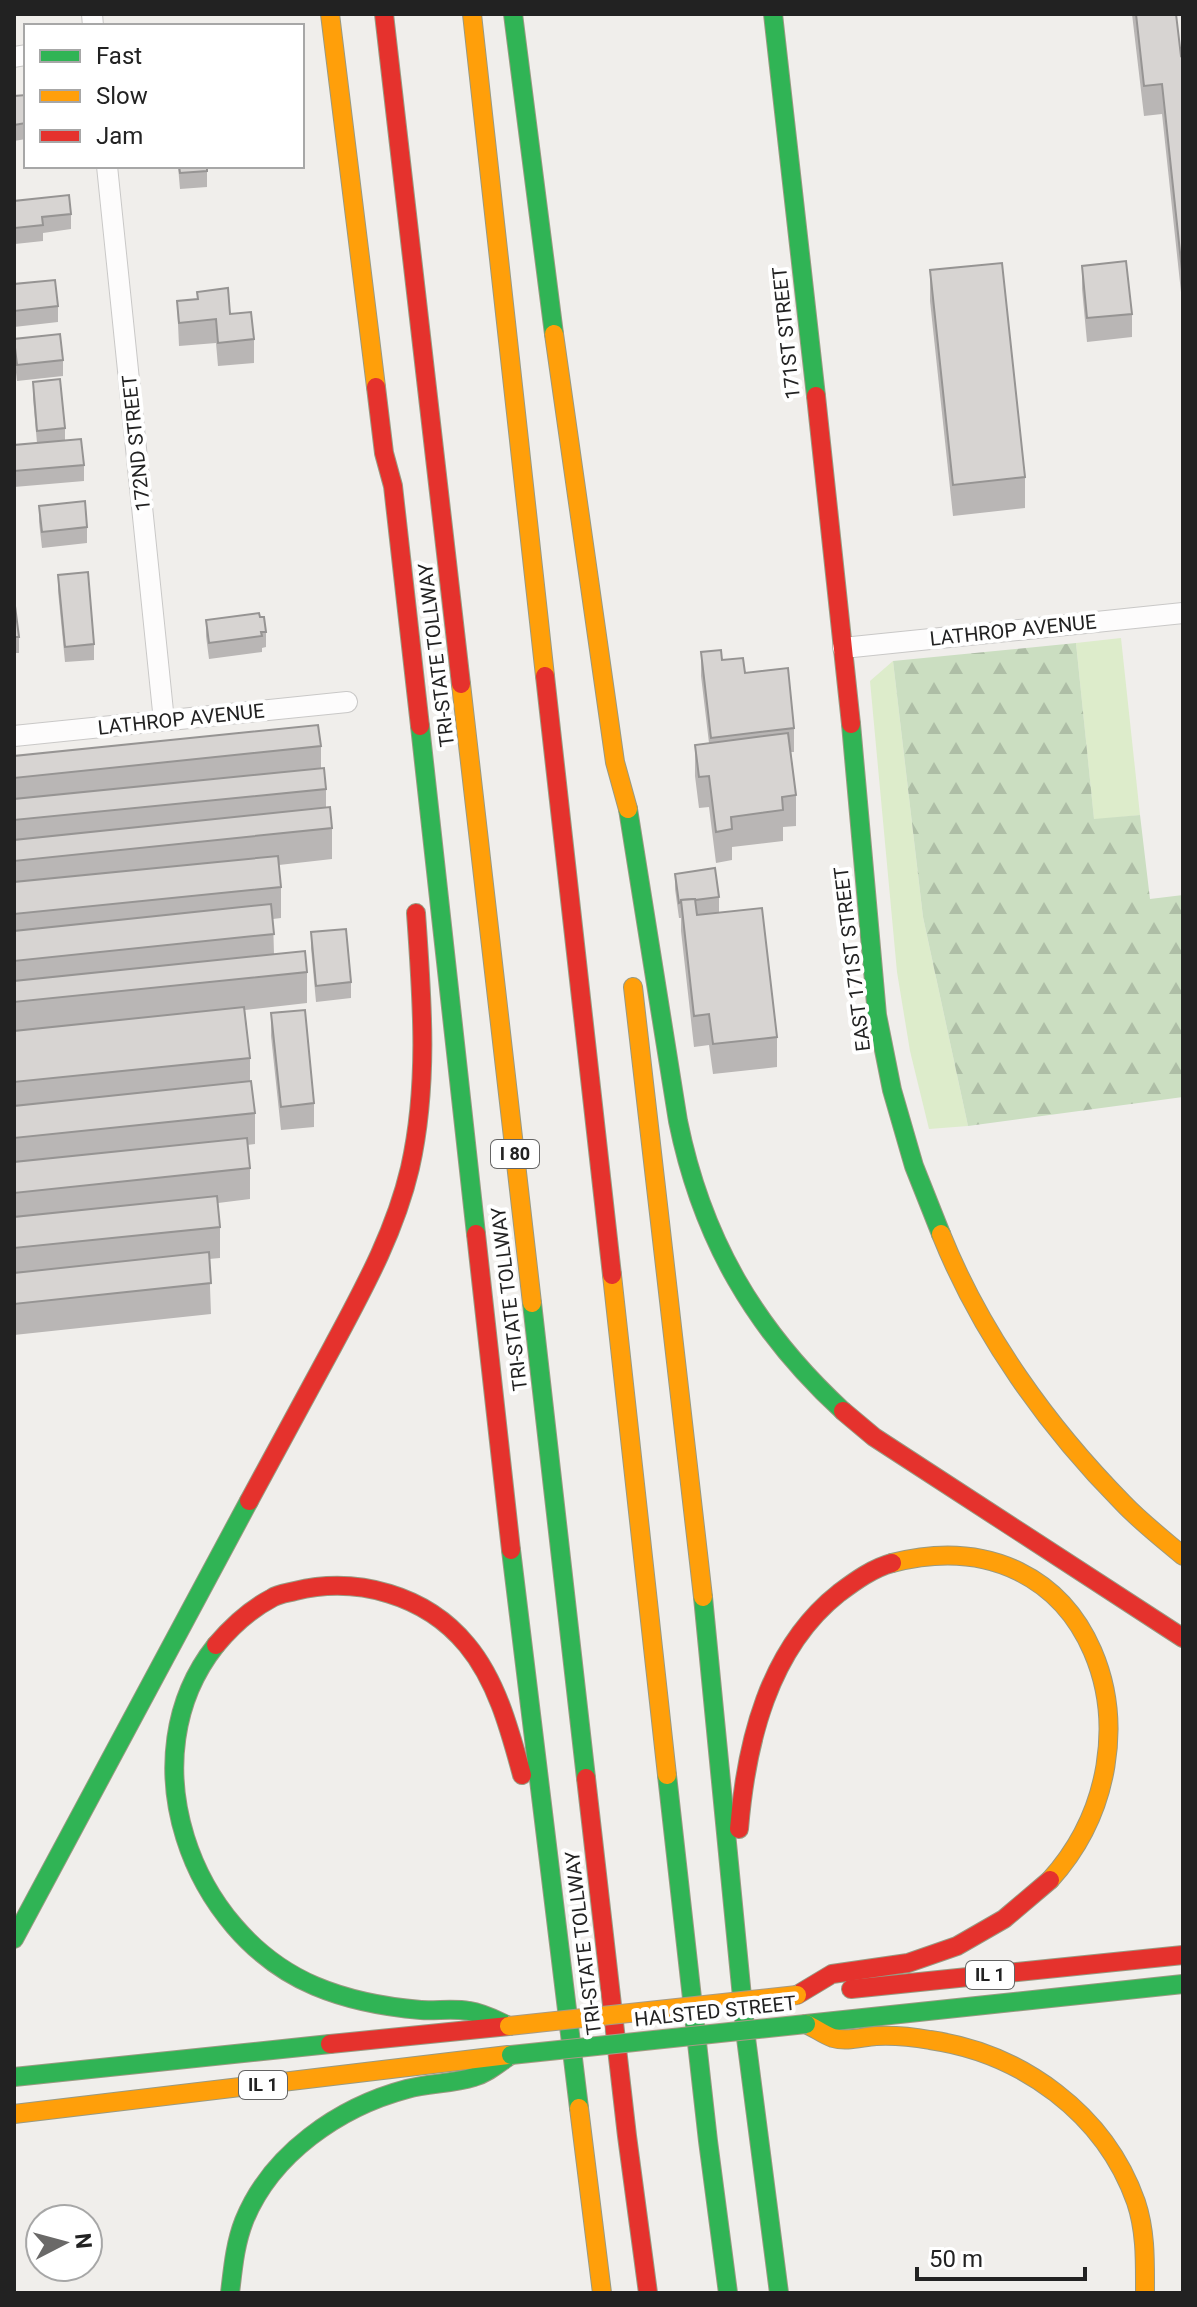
<svg xmlns="http://www.w3.org/2000/svg" width="1197" height="2307" viewBox="0 0 1197 2307" font-family="Roboto,sans-serif">
	<style>
		.grass { fill: #ddeccb }
		.forest { fill: url(#forest-firs) }
		.lines { fill: none; stroke-linecap: round; stroke-linejoin: round }
		.street-casing { stroke: #c9c8c7; stroke-width: 22 }
		.fast-casing { stroke: #999a82; stroke-width: 20 }
		.slow-casing { stroke: #999a82; stroke-width: 20 }
		.jam-casing { stroke: #999a82; stroke-width: 20 }
		.street { stroke: #fdfcfc; stroke-width: 20 }
		.fast { stroke: #30b455; stroke-width: 18 }
		.slow { stroke: #ff9f0a; stroke-width: 18 }
		.jam { stroke: #e5322d; stroke-width: 18 }
		.fast-bridge-casing { stroke: #a79c86; stroke-width: 20; stroke-linecap: butt }
		.slow-bridge-casing { stroke: #a79c86; stroke-width: 20; stroke-linecap: butt }
		.fast-bridge { stroke: #30b455; stroke-width: 18 }
		.slow-bridge { stroke: #ff9f0a; stroke-width: 18 }
		.wall { fill: #b9b6b5 }
		.building { fill: #d7d4d2; stroke: #969493; stroke-width: 2 }
		.labels { text-anchor: middle; stroke-width: 8; stroke-linejoin: round; paint-order: stroke }
		.shield { fill: #fff; stroke: #646464; stroke-width: 2 }
		.shield-label { font-size: 18px; font-weight: bold; fill: #222 }
		.street-label { font-size: 20px; fill: #222; stroke: #fff }
	</style>
	<defs>
		<pattern id="forest-firs" width="22" height="20" patternUnits="userSpaceOnUse" patternTransform="scale(2)"><rect width="22" height="20" fill="#cbdec1"/><path d="M5 1l3.5 6h-7zM16 11l3.5 6h-7z" fill="#aebea6"/></pattern>
	</defs>
	<rect width="100%" height="100%" fill="#f0eeeb"/>
	<g class="grass">
		<path d="M1121 638 1140 815 1094 820 1076 643Z"/>
		<path d="M893 661 923 917 968 1126 929 1129 910 1051 897 972 870 681Z"/>
	</g>
	<path class="forest" d="M1076 643 1094 819 1140 815 1150 899 1183 895V1097L968 1126 923 917 893 661Z"/>
	<g class="lines">
		<g class="street-casing">
			<g id="street">
				<path d="M92 14 93 26"/>
				<path d="M14 57 26 55"/>
				<path d="M107 166 164 721"/>
				<path d="M843 648 1183 613"/>
				<path d="M14 736 347 702"/>
			</g>
		</g>
		<g class="fast-casing">
			<g id="fast">
				<path d="M513 14 554 334"/>
				<path d="M773 14 816 396"/>
				<path d="M851 724 877 1015 892 1090 914 1166 941 1234"/>
				<path d="M420 726 476 1234"/>
				<path d="M628 809 678 1121C702 1239 755 1330 843 1411"/>
				<path d="M532 1303 586 1778"/>
				<path d="M511 1550 579 2108"/>
				<path d="M703 1597 746 2038 779 2293"/>
				<path d="M216 1645C127 1757 190 1933 315 1986 348 2000 385 2007 421 2010 437 2011 453 2008 469 2011 483 2013 496 2020 509 2026"/>
				<path d="M667 1775 708 2141 728 2293"/>
				<path d="M14 1939 249 1501"/>
				<path d="M806 2024 1183 1984"/>
				<path d="M14 2077 330 2044"/>
				<path d="M230 2293C233 2268 235 2244 244 2221 271 2154 339 2107 407 2089 429 2083 452 2084 474 2077 488 2073 499 2063 511 2055"/>
			</g>
		</g>
		<g class="slow-casing">
			<g id="slow">
				<path d="M330 14 376 387"/>
				<path d="M472 14 545 676"/>
				<path d="M554 334 615 762 628 809"/>
				<path d="M461 684 532 1303"/>
				<path d="M633 987 703 1597"/>
				<path d="M941 1234C981 1334 1048 1427 1123 1503 1141 1522 1163 1539 1183 1556"/>
				<path d="M612 1275 667 1775"/>
				<path d="M892 1563C1093 1511 1173 1744 1050 1880"/>
				<path d="M806 2024C815 2028 824 2035 833 2038 847 2042 862 2037 876 2036 894 2035 913 2037 930 2040 1022 2053 1105 2114 1136 2202 1146 2232 1145 2262 1145 2293"/>
				<path d="M579 2108 602 2293"/>
				<path d="M14 2114 508 2055"/>
			</g>
		</g>
		<g class="jam-casing">
			<g id="jam">
				<path d="M384 14 461 684"/>
				<path d="M376 387 384 453 393 486 420 726"/>
				<path d="M816 396 851 724"/>
				<path d="M545 676 612 1275"/>
				<path d="M476 1234 511 1550"/>
				<path d="M843 1411 874 1437 1183 1638"/>
				<path d="M249 1501C277 1449 305 1397 333 1346 364 1288 395 1232 410 1168 429 1084 422 998 416 913"/>
				<path d="M216 1645C232 1626 249 1610 272 1598 278 1594 287 1593 295 1591 357 1576 426 1595 467 1645 497 1681 510 1731 522 1775"/>
				<path d="M586 1778 627 2136 648 2293"/>
				<path d="M739 1829C746 1744 768 1649 839 1593 855 1581 873 1568 892 1563"/>
				<path d="M851 1989 1183 1955"/>
				<path d="M797 1995 832 1974 908 1963 957 1946 1004 1919 1050 1880"/>
				<path d="M330 2044 509 2026"/>
			</g>
		</g>
		<use href="#street" class="street"/>
		<use href="#fast" class="fast"/>
		<use href="#slow" class="slow"/>
		<use href="#jam" class="jam"/>
		<g class="fast-bridge-casing">
			<path id="fast-bridge" d="M511 2055 806 2024"/>
		</g>
		<g class="slow-bridge-casing">
			<path id="slow-bridge" d="M509 2026 797 1995"/>
		</g>
		<use href="#fast-bridge" class="fast-bridge"/>
		<use href="#slow-bridge" class="slow-bridge"/>
	</g>
	<g class="wall">
		<path d="M1132 14H1176L1181 56 1183 55V311L1162 114 1144 116Z"/>
		<path d="M26 95V139L14 141V96Z"/>
		<path d="M178 166H207V187L180 189Z"/>
		<path d="M14 201 71 214V229L43 233V241L15 244 14 233Z"/>
		<path d="M1082 266 1132 314V337L1087 342 1082 289Z"/>
		<path d="M930 270 1025 477V508L953 516 930 301Z"/>
		<path d="M14 284 58 306V322L14 327Z"/>
		<path d="M197 292 230 314 254 339V363L218 366 216 343 179 346 177 301 197 299Z"/>
		<path d="M14 339 63 360V376L17 381 14 355Z"/>
		<path d="M33 382 65 428V440L84 465V481L14 487V445L37 443 33 398Z"/>
		<path d="M39 506 87 527V543L42 548 39 522Z"/>
		<path d="M58 575 94 644V660L65 662 58 591Z"/>
		<path d="M14 606 19 637V653H14Z"/>
		<path d="M260 617 266 632V647L262 648V652L209 659 206 636V620Z"/>
		<path d="M701 652 722 660 745 673 794 728V752H791L796 795V826L783 827V841L732 847V860L716 863 709 807 699 808 695 776V745L709 743 701 676Z"/>
		<path d="M321 746V768L326 789V808L332 828V859L279 865 281 887V918L273 919 274 954 307 972V1003L245 1010 250 1058V1082L255 1113V1144L247 1145 250 1168V1199L218 1203 220 1227V1258L209 1259 211 1314 14 1335V756Z"/>
		<path d="M675 874 719 897V913L777 1037V1067L713 1074 709 1045 694 1047 681 931V918H679L675 889Z"/>
		<path d="M311 932 351 982V998L316 1002 311 948Z"/>
		<path d="M271 1013 314 1103V1127L281 1130 271 1036Z"/>
	</g>
	<g class="building">
		<path d="M1136 14H1176L1181 56 1183 55V280L1162 84 1144 86Z"/>
		<path d="M26 95V123L14 125V96Z"/>
		<path d="M179 166H207V171L180 173Z"/>
		<path d="M69 195 71 214 42 217 43 225 15 228 14 201Z"/>
		<path d="M1126 261 1132 314 1087 318 1082 266Z"/>
		<path d="M1002 263 1025 477 953 485 930 270Z"/>
		<path d="M55 280 58 306 14 311V284Z"/>
		<path d="M228 288 230 314 251 312 254 339 218 343 216 319 179 323 177 301 198 299 197 292Z"/>
		<path d="M60 334 63 360 17 365 14 339Z"/>
		<path d="M60 379 65 428 37 431 33 382Z"/>
		<path d="M81 439 84 465 14 471V445Z"/>
		<path d="M85 501 87 527 42 532 39 506Z"/>
		<path d="M88 572 94 644 65 647 58 575Z"/>
		<path d="M14 606H15L19 637H14Z"/>
		<path d="M259 613 260 617H264L266 632H261L262 636 209 643 206 620Z"/>
		<path d="M721 650 722 660 743 658 745 673 788 668 794 728 711 738 701 652Z"/>
		<path d="M318 725 321 746 14 778V756Z"/>
		<path d="M788 733 796 795 782 797 783 810 731 817 732 829 716 832 709 776 699 777 695 745Z"/>
		<path d="M324 768 326 789 14 820V799Z"/>
		<path d="M330 807 332 828 14 861V840Z"/>
		<path d="M278 856 281 887 14 914V882Z"/>
		<path d="M715 868 719 897 695 900V899L681 900V902L679 903 675 874Z"/>
		<path d="M695 899 697 915 762 908 777 1037 713 1044 709 1014 694 1016 681 900Z"/>
		<path d="M271 904 274 934 14 961V931Z"/>
		<path d="M346 929 351 982 316 986 311 932Z"/>
		<path d="M305 951 307 972 14 1002V981Z"/>
		<path d="M244 1007 250 1058 14 1082V1031Z"/>
		<path d="M305 1010 314 1103 281 1107 271 1013Z"/>
		<path d="M251 1081 255 1113 14 1138V1106Z"/>
		<path d="M247 1138 250 1168 14 1193V1162Z"/>
		<path d="M217 1196 220 1227 14 1248V1217Z"/>
		<path d="M209 1252 211 1283 14 1304V1273Z"/>
	</g>
	<g class="labels">
		<g class="shield">
			<rect x="491" y="1140" width="48" height="28" rx="6"/>
			<rect x="966" y="1961" width="48" height="28" rx="6"/>
			<rect x="239" y="2071" width="48" height="28" rx="6"/>
		</g>
		<g class="shield-label">
			<text x="515" y="1160">I 80</text>
			<text x="990" y="1981">IL 1</text>
			<text x="263" y="2091">IL 1</text>
		</g>
		<g class="street-label">
			<text transform="translate(786 333) rotate(-96)" y="7">171ST STREET</text>
			<text transform="translate(136 443) rotate(-96)" y="7">172ND STREET</text>
			<text transform="translate(1013 630) rotate(-6)" y="7">LATHROP AVENUE</text>
			<text transform="translate(436 655) rotate(-97)" y="7">TRI-STATE TOLLWAY</text>
			<text transform="translate(181 719) rotate(-6)" y="7">LATHROP AVENUE</text>
			<text transform="translate(852 959) rotate(-97)" y="7">EAST 171ST STREET</text>
			<text transform="translate(509 1299) rotate(-97)" y="7">TRI-STATE TOLLWAY</text>
			<text transform="translate(583 1943) rotate(-97)" y="7">TRI-STATE TOLLWAY</text>
			<text transform="translate(715 2011) rotate(-6)" y="7">HALSTED STREET</text>
		</g>
	</g>
	<rect width="1197" height="2307" fill="none" stroke="#222222" stroke-width="32"/>
	<rect x="24" y="24" width="280" height="144" fill="#ffffff" stroke="#a7a7a7" stroke-width="2"/>
	<rect x="40" y="50" width="40" height="12" fill="#30b455" stroke="#a7a7a7" stroke-width="2"/>
	<text x="96" y="64" font-size="24" fill="#222222">Fast</text>
	<rect x="40" y="90" width="40" height="12" fill="#ff9f0a" stroke="#a7a7a7" stroke-width="2"/>
	<text x="96" y="104" font-size="24" fill="#222222">Slow</text>
	<rect x="40" y="130" width="40" height="12" fill="#e5322d" stroke="#a7a7a7" stroke-width="2"/>
	<text x="96" y="144" font-size="24" fill="#222222">Jam</text>
	<g transform="translate(64 2243) rotate(84)"><circle r="38" fill="#ffffff" stroke="#a7a7a7" stroke-width="2"/>
	<path d="M0-6L14 30L0 20L-14 30Z" fill="#6a6968"/>
	<text y="-12" font-size="22" font-weight="bold" text-anchor="middle" fill="#222222">N</text>
	</g>
	<path d="M917 2267v12h168v-12" fill="none" stroke="#222222" stroke-width="4"/>
	<text x="929" y="2267" font-size="24" fill="#222222" stroke="#ffffff" stroke-width="6" paint-order="stroke">50 m</text>
</svg>
